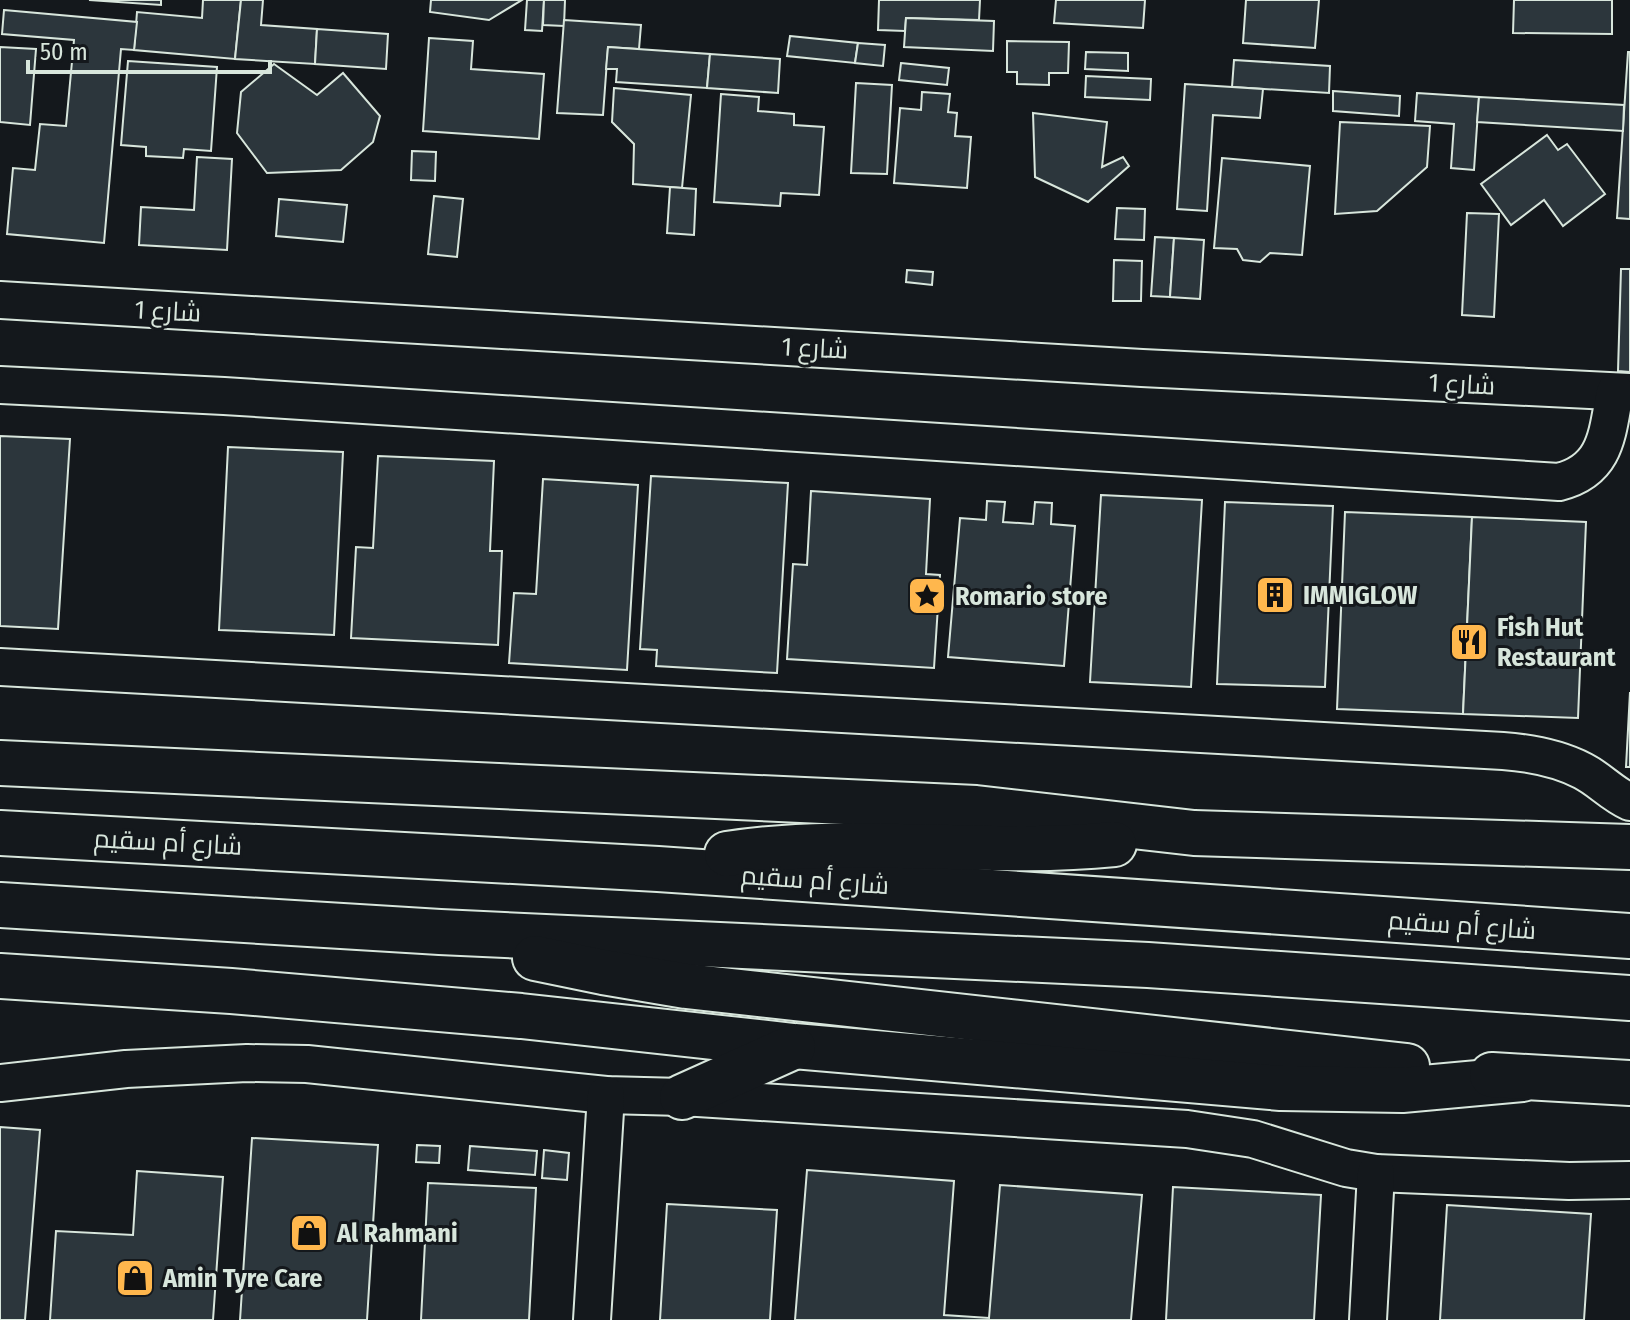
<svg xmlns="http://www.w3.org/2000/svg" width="1630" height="1320" viewBox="0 0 1630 1320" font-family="'Fira Sans Condensed',Cairo,sans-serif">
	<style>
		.building { fill: #2c363c; stroke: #d8e6dc; stroke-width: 2 }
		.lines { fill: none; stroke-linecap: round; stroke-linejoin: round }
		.minor-casing { stroke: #d8e6dc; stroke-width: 40 }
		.major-casing { stroke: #d8e6dc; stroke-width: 48 }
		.minor { stroke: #14181c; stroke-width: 36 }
		.major { stroke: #14181c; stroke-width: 44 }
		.labels { text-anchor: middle; stroke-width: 6; stroke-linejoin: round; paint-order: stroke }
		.street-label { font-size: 26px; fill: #d8e6dc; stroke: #14181c }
		.poi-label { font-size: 26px; font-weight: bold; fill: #d8e6dc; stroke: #14181c; text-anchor: start }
	</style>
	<rect width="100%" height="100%" fill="#14181c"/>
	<g class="building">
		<path d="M89 0H161V5Z"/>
		<path d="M203 0H241L235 59 134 50 137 12 202 18Z"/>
		<path d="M241 0H263L261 25 317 29 315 64 235 59Z"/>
		<path d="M431 0H522L489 20 430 12Z"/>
		<path d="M527 0H544L542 31 525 30Z"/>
		<path d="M544 0H565L564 26 543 25Z"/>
		<path d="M879 0H980L979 20 906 18 905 31 878 30Z"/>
		<path d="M1056 0H1145L1143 28 1054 23Z"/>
		<path d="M1246 0H1319L1315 48 1243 43Z"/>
		<path d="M1514 0H1612V34L1513 33Z"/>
		<path d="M4 10 137 22 134 50 121 49 104 243 7 234 13 168 35 170 40 124 66 126 74 40 2 34Z"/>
		<path d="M906 18 994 21 993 51 904 47Z"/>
		<path d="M564 20 641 25 639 49 608 47 603 115 557 113Z"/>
		<path d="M317 29 388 34 386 69 315 64Z"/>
		<path d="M790 36 858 43 855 63 787 56Z"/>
		<path d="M429 38 473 41 471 69 544 74 539 139 423 131Z"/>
		<path d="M1007 41 1069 42 1068 73H1049V85L1017 84V72H1007Z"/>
		<path d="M858 43 885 45 883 66 855 63Z"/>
		<path d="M0 47 36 49 30 125 0 122Z"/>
		<path d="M608 47 710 54 707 88 616 82 617 69H606Z"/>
		<path d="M1086 52 1128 53V71L1085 69Z"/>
		<path d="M1628 52H1630V219L1617 218Z"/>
		<path d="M710 54 780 59 778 93 707 88Z"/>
		<path d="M1234 60 1330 66 1329 93 1232 87Z"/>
		<path d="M128 61 217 67 211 151 184 149 183 158 146 156V147L121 145Z"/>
		<path d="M901 63 949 68 947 85 899 80Z"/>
		<path d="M274 64 317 95 343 73 380 116 373 142 341 170 267 173 237 133 241 92Z"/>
		<path d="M1086 76 1151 79 1150 100 1085 97Z"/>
		<path d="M856 83 892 85 887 174 851 173Z"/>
		<path d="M1185 84 1263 89 1260 118 1213 115 1207 211 1177 209Z"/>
		<path d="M614 88 691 95 682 188 633 184 634 144 612 122Z"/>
		<path d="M1333 91 1400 96 1399 116 1333 111Z"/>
		<path d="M922 92 950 94 948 112 957 113 955 136 971 137 967 188 894 183 900 108 921 110Z"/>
		<path d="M1417 93 1479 97 1474 170 1451 168 1454 124 1415 121Z"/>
		<path d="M721 94 759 97 758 111 794 114V125L824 127 819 195 781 193 780 206 714 202Z"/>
		<path d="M1479 97 1624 105 1623 131 1477 122Z"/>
		<path d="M1033 113 1107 122 1102 167 1123 157 1129 166 1088 202 1035 177Z"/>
		<path d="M1340 122 1430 126 1427 167 1377 211 1335 214Z"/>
		<path d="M1547 135 1558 150 1567 144 1605 194 1563 226 1544 200 1511 225 1481 184Z"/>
		<path d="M412 151 436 152 435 181 411 180Z"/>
		<path d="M197 157 232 159 227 250 139 245 141 207 194 210Z"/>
		<path d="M1222 158 1310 166 1302 255 1270 253 1260 262 1243 260 1237 249 1214 248Z"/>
		<path d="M670 187 696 189 694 235 667 233Z"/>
		<path d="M434 196 463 199 457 257 428 254Z"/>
		<path d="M279 199 347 205 343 242 276 236Z"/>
		<path d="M1117 208 1145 209 1144 240 1115 239Z"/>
		<path d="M1467 213 1499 214 1494 317 1462 315Z"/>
		<path d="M1155 237 1174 238 1170 297 1151 296Z"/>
		<path d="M1174 238 1204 240 1200 299 1170 297Z"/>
		<path d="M1114 260 1142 261 1141 301H1113Z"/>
		<path d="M1621 269H1630V372L1618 371Z"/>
		<path d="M907 270 933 272 932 285 906 282Z"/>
		<path d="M0 436 70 439 58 629 0 626Z"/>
		<path d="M228 447 343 452 334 635 219 630Z"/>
		<path d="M378 456 494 461 490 551H502L498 645 351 638 356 547 373 548Z"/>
		<path d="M651 476 788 483 777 673 656 666 657 650 640 649Z"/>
		<path d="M543 479 638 485 627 670 509 663 514 593 536 594Z"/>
		<path d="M811 491 930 499 926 574 940 575 934 668 787 659 793 564 807 565Z"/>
		<path d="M1101 495 1202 500 1191 687 1090 682Z"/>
		<path d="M987 501 1005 502 1003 522 1033 524 1035 502 1052 503 1051 524 1075 526 1064 666 948 657 960 518 986 520Z"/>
		<path d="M1225 502 1333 506 1325 687 1217 684Z"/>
		<path d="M1345 512 1472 517 1463 714 1337 709Z"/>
		<path d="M1472 517 1586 522 1578 718 1463 714Z"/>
		<path d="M1630 692V767H1626Z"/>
		<path d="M0 1127 40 1130 25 1320H0Z"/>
		<path d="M252 1138 378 1145 367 1320H240Z"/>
		<path d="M417 1145 440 1146 439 1163 416 1162Z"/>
		<path d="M470 1146 537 1151 535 1175 468 1170Z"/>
		<path d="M544 1150 569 1153 567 1180 542 1178Z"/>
		<path d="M807 1170 954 1181 944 1315 989 1318 1000 1185 1142 1195 1131 1320H795Z"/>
		<path d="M137 1171 223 1177 213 1320H50L56 1231 133 1235Z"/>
		<path d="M428 1183 536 1188 529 1320H421Z"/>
		<path d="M1173 1187 1321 1195 1314 1320H1166Z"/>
		<path d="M667 1204 777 1210 770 1320H660Z"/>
		<path d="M1447 1205 1591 1214 1584 1320H1440Z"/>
	</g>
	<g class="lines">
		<g class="minor-casing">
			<g id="minor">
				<path d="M0 300 1142 368 1630 392"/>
				<path d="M0 385 224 396 1559 482C1607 470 1607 433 1615 392"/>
				<path d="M0 667 1503 751C1530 753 1558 758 1583 771 1599 779 1612 794 1630 802"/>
				<path d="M0 1083 126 1069 247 1063 307 1064 606 1095 682 1097 1187 1129 1253 1139 1346 1168 1376 1173 1569 1181 1630 1180"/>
				<path d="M592 1320 606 1095"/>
				<path d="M1368 1320 1376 1173"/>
			</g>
		</g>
		<g class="major-casing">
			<g id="major">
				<path d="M0 763 976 808 1194 833 1630 847"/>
				<path d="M0 833 658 869 1630 936"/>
				<path d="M727 854C855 834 985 857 1114 844"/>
				<path d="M0 905 440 932 1148 965 1630 998"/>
				<path d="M535 958 603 972 686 986 1407 1066"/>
				<path d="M0 976 231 991 521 1016 794 1046 1281 1088 1402 1090 1522 1079"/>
				<path d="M1492 1075 1630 1083"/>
				<path d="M682 1097 793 1047"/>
			</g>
		</g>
		<use href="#minor" class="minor"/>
		<use href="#major" class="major"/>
	</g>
	<defs>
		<g id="building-square" transform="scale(2)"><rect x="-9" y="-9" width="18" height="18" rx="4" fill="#ffb74d" stroke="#14181c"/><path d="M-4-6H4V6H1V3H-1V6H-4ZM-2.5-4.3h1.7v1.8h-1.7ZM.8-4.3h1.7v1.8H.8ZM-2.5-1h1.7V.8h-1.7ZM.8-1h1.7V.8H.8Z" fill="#111"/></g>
		<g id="sight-square" transform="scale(2)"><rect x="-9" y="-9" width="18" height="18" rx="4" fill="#ffb74d" stroke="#14181c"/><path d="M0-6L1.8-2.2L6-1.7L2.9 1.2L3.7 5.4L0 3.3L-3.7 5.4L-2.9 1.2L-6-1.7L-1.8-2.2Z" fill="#111"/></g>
		<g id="restaurant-square" transform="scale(2)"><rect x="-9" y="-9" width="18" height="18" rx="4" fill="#ffb74d" stroke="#14181c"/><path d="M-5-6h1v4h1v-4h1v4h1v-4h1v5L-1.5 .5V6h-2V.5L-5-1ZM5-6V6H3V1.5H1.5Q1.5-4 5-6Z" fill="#111"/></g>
		<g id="shop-square" transform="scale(2)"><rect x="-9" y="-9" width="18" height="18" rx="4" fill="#ffb74d" stroke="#14181c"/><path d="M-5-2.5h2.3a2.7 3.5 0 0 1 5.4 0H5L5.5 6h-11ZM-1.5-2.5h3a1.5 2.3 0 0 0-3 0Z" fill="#111"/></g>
	</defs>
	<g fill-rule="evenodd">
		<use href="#building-square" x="1275" y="595"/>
		<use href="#sight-square" x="927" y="596"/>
		<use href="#restaurant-square" x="1469" y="642"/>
		<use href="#shop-square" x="309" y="1233"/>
		<use href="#shop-square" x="135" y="1278"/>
	</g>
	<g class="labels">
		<g class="street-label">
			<text transform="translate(168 311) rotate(3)" y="9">شارع 1</text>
			<text transform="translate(815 348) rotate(3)" y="9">شارع 1</text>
			<text transform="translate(1462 384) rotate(3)" y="9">شارع 1</text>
			<text transform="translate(168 842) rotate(3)" y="9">شارع أم سقيم</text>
			<text transform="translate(815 880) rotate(4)" y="9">شارع أم سقيم</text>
			<text transform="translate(1462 925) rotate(4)" y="9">شارع أم سقيم</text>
		</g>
		<g class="poi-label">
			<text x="1303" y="604">IMMIGLOW</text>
			<text x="955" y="605">Romario store</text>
			<text x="1497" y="636">Fish Hut<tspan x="1497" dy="30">Restaurant</tspan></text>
			<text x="337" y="1242">Al Rahmani</text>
			<text x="163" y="1287">Amin Tyre Care</text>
		</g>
	</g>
	<path d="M28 60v12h242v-12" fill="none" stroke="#d8e6dc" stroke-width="4"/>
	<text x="40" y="60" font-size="24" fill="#d8e6dc" stroke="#14181c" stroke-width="6" paint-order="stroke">50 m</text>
</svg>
